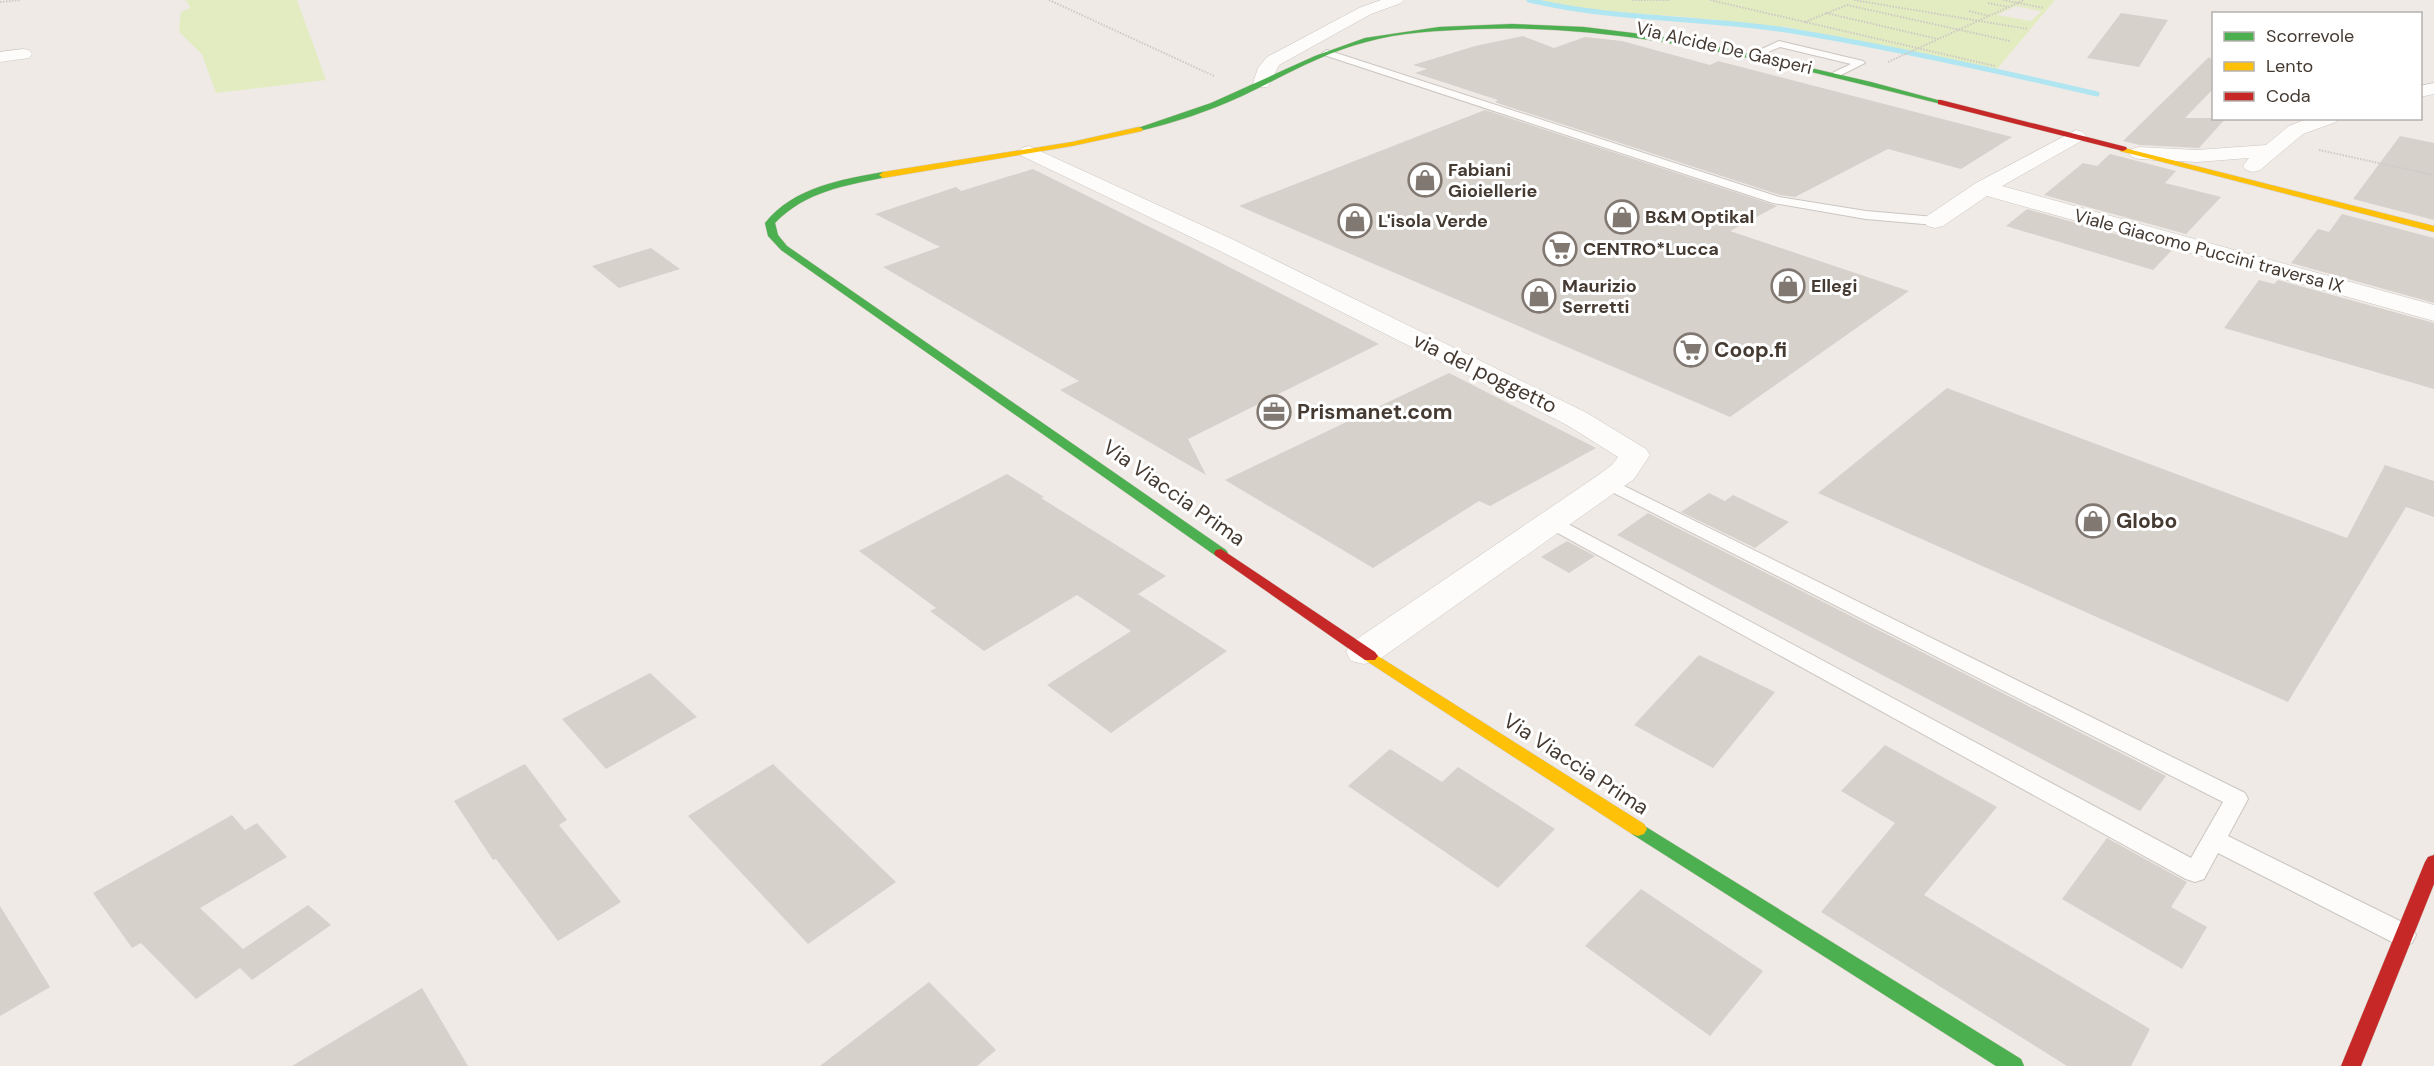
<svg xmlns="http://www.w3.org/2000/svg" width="2434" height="1066" viewBox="0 0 2434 1066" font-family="'DM Sans',sans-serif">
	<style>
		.green { fill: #e3ecc1; fill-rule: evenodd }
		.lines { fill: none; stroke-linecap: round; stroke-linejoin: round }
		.stream { stroke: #b0e5f2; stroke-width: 5 }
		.building { fill: #d7d1cc }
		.lane-casing { stroke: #cbc6c1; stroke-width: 2 }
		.street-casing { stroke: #cbc6c1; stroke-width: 1 }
		.fast-casing { stroke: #d0c7bc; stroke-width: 1 }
		.slow-casing { stroke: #d0c7bc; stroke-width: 1 }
		.jam-casing { stroke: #d0c7bc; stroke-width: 1 }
		.path { stroke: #cec9c5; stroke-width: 2; stroke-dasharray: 1.5 1.5; stroke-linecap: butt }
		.lane { fill: #fdfcfb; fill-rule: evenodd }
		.street { fill: #fdfcfb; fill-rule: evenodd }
		.fast { fill: #4caf50; fill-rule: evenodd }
		.slow { fill: #ffc107; fill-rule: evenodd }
		.jam { fill: #c62828; fill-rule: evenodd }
		.labels { text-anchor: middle; stroke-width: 6; stroke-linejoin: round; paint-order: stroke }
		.far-street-label { font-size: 18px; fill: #453a32; stroke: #fff }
		.far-poi-label { font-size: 18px; font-weight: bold; fill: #453a32; stroke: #fff; text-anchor: start }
		.poi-label { font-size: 21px; font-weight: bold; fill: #453a32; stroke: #fff; text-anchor: start }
		.street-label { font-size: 21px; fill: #453a32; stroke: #fff }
	</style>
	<rect width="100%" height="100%" fill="#efeae5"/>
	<g class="green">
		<path d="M183 0H297L326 80 216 93 202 54 179 32 181 12 190 8 187 1Z"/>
		<path d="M1540 0H2055L1997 69 1782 26 1778 28 1686 17 1575 9ZM2016 6 2040 11 2041 12 2031 21 1997 15Z"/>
	</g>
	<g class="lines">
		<path class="stream" d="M1529 0C1613 20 1700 17 1786 30 1890 47 1994 70 2097 94"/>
	</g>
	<g class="building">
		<path d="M2121 13 2168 20 2139 67 2087 58Z"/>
		<path d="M1523 36 1554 48 1585 37 1622 41 1710 65 1718 61 2012 137 1961 169 1888 149 1795 197 1780 195 1500 104 1495 102 1498 100 1415 73 1427 69 1413 65 1475 46Z"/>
		<path d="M2209 57 2214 61V88L2185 118H2226L2199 148 2140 145 2123 141Z"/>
		<path d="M1485 110 1777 206 1730 231 1909 291 1730 417 1239 206Z"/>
		<path d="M2400 136 2434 143V220L2353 199Z"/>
		<path d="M2110 154 2176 171 2165 183 2221 197 2186 234 2044 195 2083 163 2097 166Z"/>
		<path d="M1033 169 1190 247 1379 344 1188 439 1206 475 1060 390 1079 381 883 267 940 247 875 214 956 187 961 191Z"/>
		<path d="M2027 209 2172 250 2153 270 2006 226Z"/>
		<path d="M2342 214 2434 238V303L2291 263 2318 229 2329 232Z"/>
		<path d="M651 248 680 269 619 288 592 266Z"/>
		<path d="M2259 280 2274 284 2278 280 2434 323V389L2224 328Z"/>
		<path d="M1449 373 1596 448 1490 506 1479 501 1373 568 1225 480Z"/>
		<path d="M1947 388 2347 538 2385 465 2434 481V517L2406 507 2288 702 1818 493Z"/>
		<path d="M1007 474 1044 497 1041 498 1166 576 1138 594 1227 651 1111 733 1047 685 1131 631 1077 595 984 651 930 611 936 608 859 551Z"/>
		<path d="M1709 493 1725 501 1733 495 1789 522 1755 548 1681 512Z"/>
		<path d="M1648 513 2166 776 2140 811 1617 535Z"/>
		<path d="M1567 541 1595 556 1569 573 1541 557Z"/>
		<path d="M1699 655 1775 692 1713 768 1634 725Z"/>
		<path d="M650 673 697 717 606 769 562 719Z"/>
		<path d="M1885 745 1997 807 1924 895 2150 1029 2131 1066H2067L1821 912 1895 823 1841 791Z"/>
		<path d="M1390 749 1442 782 1458 767 1555 829 1498 888 1348 786Z"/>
		<path d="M525 764 567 820 559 825 621 902 558 941 496 859 493 860 454 801Z"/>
		<path d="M773 764 896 882 808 944 688 816Z"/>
		<path d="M232 815 245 830 257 823 287 857 200 908 243 949 308 905 331 925 252 980 240 968 196 999 141 943 132 948 93 893Z"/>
		<path d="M2107 838 2187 882 2171 907 2207 927 2182 969 2062 899Z"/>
		<path d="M1641 889 1763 971 1710 1036 1585 946Z"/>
		<path d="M0 906 50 987 0 1016Z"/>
		<path d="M929 982 996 1050 977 1066H820Z"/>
		<path d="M422 988 468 1066H292Z"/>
	</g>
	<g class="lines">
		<g class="lane-casing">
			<g id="lane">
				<path d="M1779 41 1863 61 1865 63 1837 77 1832 74 1834 72 1851 64 1780 47 1756 57 1751 54Z"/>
				<path d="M1327 50 1779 197 1866 211 1935 217 1941 221 1935 225 1866 219 1773 203 1324 55 1322 53Z"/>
				<path d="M1608 478 2245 793 2248 799 2228 836 2412 927 2416 935 2412 943 2403 946 2394 943 2218 853 2204 879 2195 882 2186 879 1545 526 1542 522 1545 518H1557L2191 858 2223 802 1602 487 1599 483 1602 479Z"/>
			</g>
		</g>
		<g class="street-casing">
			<g id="street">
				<path d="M1381 0H1404L1401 3 1371 14 1279 65 1268 87H1256L1253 83 1258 68 1267 57 1359 8Z"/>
				<path d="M23 49 29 50 32 54 29 58 0 62V52Z"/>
				<path d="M2434 83V94L2420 97V86Z"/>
				<path d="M2309 118H2338L2336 122 2303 134 2260 170 2253 172 2246 170 2243 166 2249 158 2197 162 2139 159 2132 157 2129 153 2132 149 2139 147 2197 150 2266 145 2289 126Z"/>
				<path d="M2076 130 2083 132 2086 136 2083 140 2002 186 2434 305V321L1987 196 1943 226 1935 228 1927 226 1924 221 1927 216 1976 183Z"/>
				<path d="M1029 146 1234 240 1587 413 1646 449 1650 455 1634 479 1377 661 1364 664 1351 661 1346 652 1351 643 1597 476 1612 465 1618 457 1567 425 1218 250 1022 156 1019 152 1022 148Z"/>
			</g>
		</g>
		<g class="fast-casing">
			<g id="fast">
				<path d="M1512 24 1584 27 1657 36 1729 49 1871 82 1945 102 1941 104C1787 66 1633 23 1474 29 1438 31 1400 32 1366 42 1322 53 1282 77 1242 96 1209 111 1174 123 1139 131L1135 129 1211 103 1315 56 1365 38 1439 27Z"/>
				<path d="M883 172 886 173V177C844 186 806 191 775 223L778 235 787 246 1226 550 1228 553 1226 556H1216L781 250 768 236 765 223C794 187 840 180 883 172Z"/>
				<path d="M1638 822 2021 1059 2024 1066H1996L1632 834 1629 829 1632 824Z"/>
			</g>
		</g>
		<g class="slow-casing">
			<g id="slow">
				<path d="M1139 127 1143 129 1142 131 1072 146 883 178 879 175 883 172 1072 142Z"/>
				<path d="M2120 147 2434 226V232L2120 151Z"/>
				<path d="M1370 651 1644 824 1647 829 1644 834 1638 836 1632 834 1365 660 1362 656 1365 652Z"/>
			</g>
		</g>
		<g class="jam-casing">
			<g id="jam">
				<path d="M1941 100 2126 147 2127 149 2123 151 1938 104V100Z"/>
				<path d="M1221 549 1375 652 1378 656 1375 660H1365L1216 556 1214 553 1216 550Z"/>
				<path d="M2434 855V884L2361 1066H2341L2425 862 2428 857Z"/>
			</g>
		</g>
		<g class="path">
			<path d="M1049 0 1214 76"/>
			<path d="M1632 0H1670"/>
			<path d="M1710 0 1995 66"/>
			<path d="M1854 0 2028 29"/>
			<path d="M2003 0 2044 8"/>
			<path d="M0 2 21 0"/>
			<path d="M1988 3 2009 7"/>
			<path d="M1847 5 2010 41"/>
			<path d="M1969 11 1989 16"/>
			<path d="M1826 13 1938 39"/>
			<path d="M1805 22 1847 5"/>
			<path d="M1888 62 2024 0"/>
			<path d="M2319 150 2434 175"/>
		</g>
		<use href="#lane" class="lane"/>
		<use href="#street" class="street"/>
		<use href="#fast" class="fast"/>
		<use href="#slow" class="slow"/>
		<use href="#jam" class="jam"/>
	</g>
	<defs>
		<g id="shop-ring" transform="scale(1.725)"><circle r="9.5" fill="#fff" stroke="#807871" stroke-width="1.5"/><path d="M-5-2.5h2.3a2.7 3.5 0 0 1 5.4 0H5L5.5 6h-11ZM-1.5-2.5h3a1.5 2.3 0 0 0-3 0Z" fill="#807871"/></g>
		<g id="supermarket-ring" transform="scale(1.725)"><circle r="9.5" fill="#fff" stroke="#807871" stroke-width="1.5"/><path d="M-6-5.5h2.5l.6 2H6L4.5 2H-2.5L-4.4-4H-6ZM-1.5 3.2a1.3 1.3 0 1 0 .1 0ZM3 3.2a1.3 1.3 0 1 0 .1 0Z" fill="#807871"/></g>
		<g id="office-ring" transform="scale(1.725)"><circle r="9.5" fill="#fff" stroke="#807871" stroke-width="1.5"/><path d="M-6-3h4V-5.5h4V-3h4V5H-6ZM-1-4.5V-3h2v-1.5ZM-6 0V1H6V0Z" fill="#807871"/></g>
	</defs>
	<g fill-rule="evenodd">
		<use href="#shop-ring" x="1425" y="180"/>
		<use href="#shop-ring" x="1622" y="217"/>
		<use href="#shop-ring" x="1355" y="221"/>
		<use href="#supermarket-ring" x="1560" y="249"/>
		<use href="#shop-ring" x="1788" y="286"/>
		<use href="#shop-ring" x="1539" y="296"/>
		<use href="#supermarket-ring" x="1691" y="350"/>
		<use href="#office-ring" x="1274" y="412"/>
		<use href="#shop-ring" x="2093" y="521"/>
	</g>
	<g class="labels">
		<g class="far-street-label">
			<text transform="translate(1724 48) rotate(13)" y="6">Via Alcide De Gasperi</text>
			<text transform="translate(2209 251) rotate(15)" y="6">Viale Giacomo Puccini traversa IX</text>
		</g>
		<g class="far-poi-label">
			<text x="1448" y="176">Fabiani<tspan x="1448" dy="21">Gioiellerie</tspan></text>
			<text x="1645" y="223">B&amp;M Optikal</text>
			<text x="1378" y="227">L'isola Verde</text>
			<text x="1583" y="255">CENTRO*Lucca</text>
			<text x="1562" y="292">Maurizio<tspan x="1562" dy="21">Serretti</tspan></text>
			<text x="1811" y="292">Ellegi</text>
		</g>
		<g class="poi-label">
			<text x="1714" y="357">Coop.fi</text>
			<text x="1297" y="419">Prismanet.com</text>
			<text x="2116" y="528">Globo</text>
		</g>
		<g class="street-label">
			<text transform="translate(1485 373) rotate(26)" y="7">via del poggetto</text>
			<text transform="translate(1174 493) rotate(35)" y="7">Via Viaccia Prima</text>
			<text transform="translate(1576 764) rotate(33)" y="7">Via Viaccia Prima</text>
		</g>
	</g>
	<rect x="2212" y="12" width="210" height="108" fill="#ffffff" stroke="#b5b0ad" stroke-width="1.5"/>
	<rect x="2224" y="32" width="30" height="9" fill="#4caf50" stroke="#b5b0ad" stroke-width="1.5"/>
	<text x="2266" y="42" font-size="18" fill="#453a32">Scorrevole</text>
	<rect x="2224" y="62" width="30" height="9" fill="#ffc107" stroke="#b5b0ad" stroke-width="1.5"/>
	<text x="2266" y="72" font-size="18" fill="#453a32">Lento</text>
	<rect x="2224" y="92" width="30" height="9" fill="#c62828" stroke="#b5b0ad" stroke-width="1.5"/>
	<text x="2266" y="102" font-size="18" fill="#453a32">Coda</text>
</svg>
